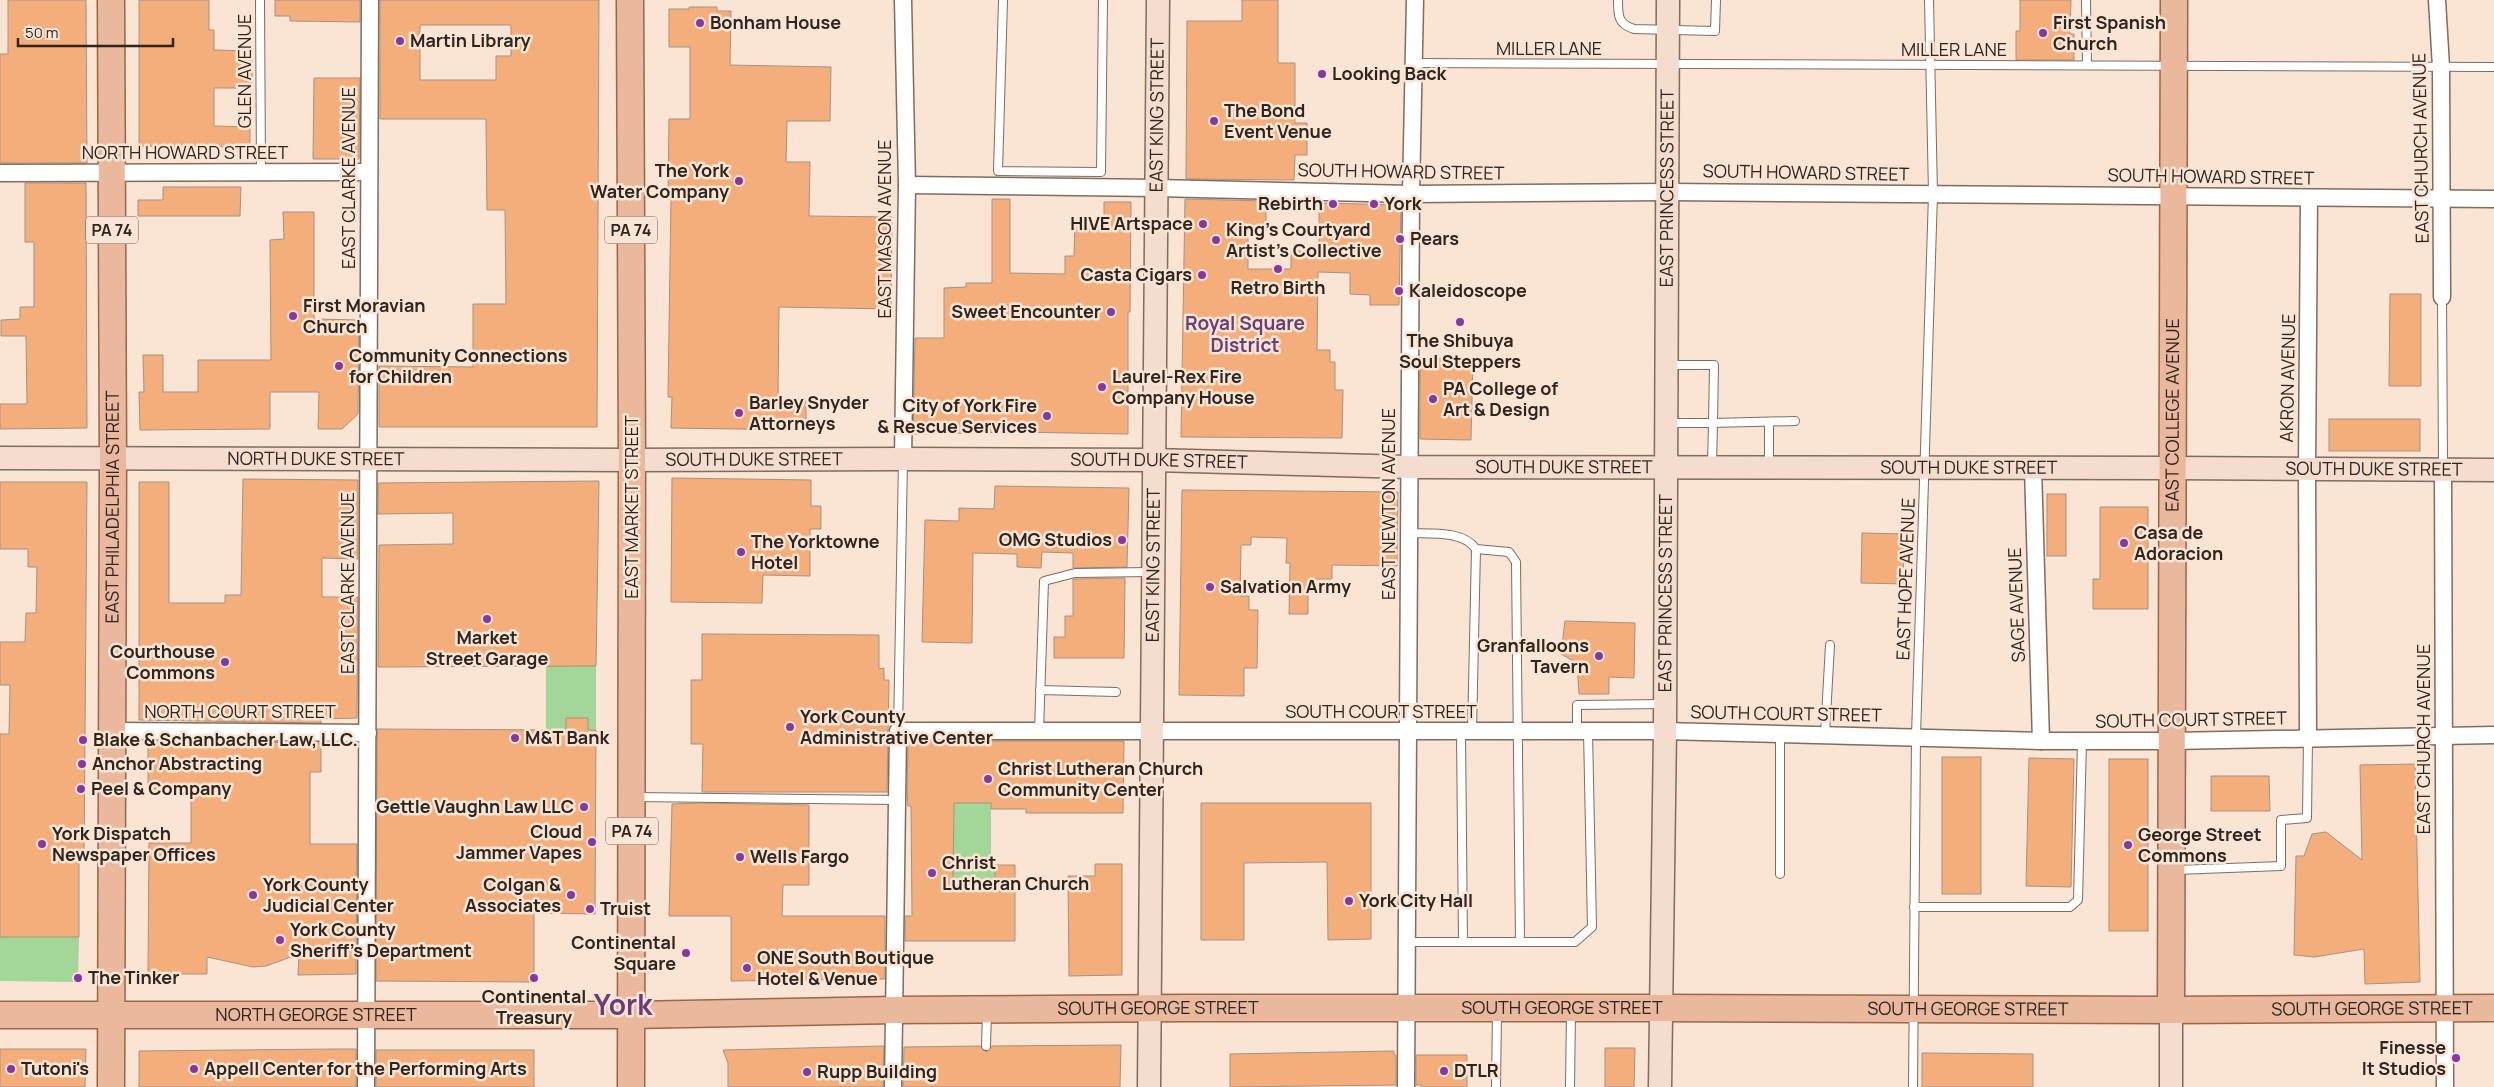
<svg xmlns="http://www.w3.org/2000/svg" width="2494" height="1087" viewBox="0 0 2494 1087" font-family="Manrope,sans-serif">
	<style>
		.green { fill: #a2d797 }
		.building { fill: #f4ae7b; stroke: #a79284; fill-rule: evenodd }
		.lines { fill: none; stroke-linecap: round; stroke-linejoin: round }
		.lane-casing { stroke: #7f6d5e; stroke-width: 10 }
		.street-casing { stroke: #7f6d5e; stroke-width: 19 }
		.secondary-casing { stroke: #7f6d5e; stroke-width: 25 }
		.primary-casing { stroke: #9d6646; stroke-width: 29 }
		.lane { stroke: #fff; stroke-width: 8 }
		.street { stroke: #fff; stroke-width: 16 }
		.secondary { stroke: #f4dcce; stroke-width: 22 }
		.primary { stroke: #e9b89d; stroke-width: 26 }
		.poi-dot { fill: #8936a5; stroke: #fae4d4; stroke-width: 2 }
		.labels { text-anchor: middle; stroke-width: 5; stroke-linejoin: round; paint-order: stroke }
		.shield { fill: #fae4d4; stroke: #6a5e55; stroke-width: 1 }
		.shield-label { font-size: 16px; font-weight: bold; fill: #2d251f }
		.poi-label { font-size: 18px; font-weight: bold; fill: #2d251f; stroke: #fae4d4; text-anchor: start }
		.street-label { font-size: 18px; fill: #2d251f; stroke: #fae4d4 }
		.neighbourhood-label { font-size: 19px; font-weight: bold; fill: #673e76; stroke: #fae4d4 }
		.town-label { font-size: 28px; font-weight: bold; fill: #673e76; stroke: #fae4d4 }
	</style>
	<rect width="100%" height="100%" fill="#fae4d4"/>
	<g class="green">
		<path d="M546 666H596V730H588V718H566V730H546Z"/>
		<path d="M950 803H991V870L995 871V882H953L954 814Z"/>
		<path d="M0 937H79L78 982 0 981Z"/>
	</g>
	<g class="building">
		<path d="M8 0H86L87 163H0V54H8Z"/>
		<path d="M139 0H209V30H214V50L252 51V88H214V126L250 127V147L139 146Z"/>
		<path d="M275 0H360V22L290 21V16H275Z"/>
		<path d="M380 0H599L597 427H379V366L473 367V304H506L505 210H487L486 119H380ZM420 25H511V56H496V80H420Z"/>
		<path d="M1242 0H1278V63H1295V123H1307V155H1295L1294 180 1186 179 1187 21H1242Z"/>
		<path d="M2020 0H2071L2070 34H2074V60H2016V31H2020Z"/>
		<path d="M689 7H717V11H731L730 65 831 67 830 121H787L786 162H810L809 216 892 217 891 309 779 307 778 398 806 399V430L671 428 672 397H668L671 199H668L669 119H690V47H669V9H689Z"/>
		<path d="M314 78H360L359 159H313Z"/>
		<path d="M25 183H86L87 428 0 429V404H27L26 336H1V320L20 319V307H34V242H25Z"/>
		<path d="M163 187H241L240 216H138V200H163Z"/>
		<path d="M992 199H1010V273L1065 274V256H1074L1075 221H1104V202H1131L1130 312H1128V434L1013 432 913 434 915 338H944V288L966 287V283H992Z"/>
		<path d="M1185 199 1266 201V231L1248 232V269H1291V251H1319V203L1401 205 1399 305H1370V295L1350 294V273L1318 272 1317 350H1330V362H1335V390H1343L1342 438 1181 437Z"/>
		<path d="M283 212H314V319L359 320 358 414 342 429H318L319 392H270V429L140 430 139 392H144L143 355H163V392H198V360H271L270 240 284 239Z"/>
		<path d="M2390 294H2421V386H2389Z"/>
		<path d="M1420 358 1473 359 1471 440 1420 439Z"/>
		<rect x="2329" y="419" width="91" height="32"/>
		<path d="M672 478 811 480V506H821V529H810V576L763 575 762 603 671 602Z"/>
		<path d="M243 479 358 480V559L322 558V597H358L357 718 321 719V723L139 720V482H169V603H225V595H241Z"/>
		<path d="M599 481 596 666 378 667 379 545 453 544V513L378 514V483Z"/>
		<path d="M0 482H87L84 858H79V937H0V734H9L10 685H0V642H25L26 613H36L37 567H28V549H0Z"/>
		<path d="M995 486 1129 488 1127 567 1073 568V553L1042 552 1041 568 1017 567V554L973 553 972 643 922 642 925 520 959 521V508L994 509Z"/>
		<path d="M1182 490 1398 492 1397 566 1332 565V579H1308V614H1289L1290 563H1286L1287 538 1251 537V545H1241L1240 596H1249V610H1258L1257 668H1244V696L1179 695Z"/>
		<rect x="2047" y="494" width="19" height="62"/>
		<path d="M2100 507H2148V609H2093V579H2100Z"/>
		<path d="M1862 533 1904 534 1903 584 1861 583Z"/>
		<path d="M1125 578 1124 658H1054V637H1065V616H1073V579Z"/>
		<path d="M1565 621 1635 623 1634 678 1609 677V694H1579L1577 663 1561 654Z"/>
		<path d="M702 634 879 635V669L884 668V680H889L887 792H702L703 744H691V680H702Z"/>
		<path d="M566 718H588V730H596L595 914 534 913V982L376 981 377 729 566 730Z"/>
		<path d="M148 741 321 743V772H310V844H357L356 974 298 975 299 954 266 966 253 967 207 957V974H148L149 843H191V789H148Z"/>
		<path d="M908 741H1124L1123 813H1026V809H991V803H954L953 882H995V865H1015V941H905V916H912L911 806H908L907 792Z"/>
		<rect x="1942" y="757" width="39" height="137"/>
		<path d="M2029 758 2074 759 2071 887 2026 886Z"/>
		<rect x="2109" y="759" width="39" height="172"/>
		<path d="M2415 764 2420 982 2365 984 2364 949 2314 957 2294 955 2296 856H2304L2312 834 2326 832 2362 860 2360 765Z"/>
		<path d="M2211 776H2269L2270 811H2211Z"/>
		<path d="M702 803 809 805V885H783L782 916H885V979L731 981V916H669L672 804Z"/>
		<path d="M1201 803H1371V939L1328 940 1327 862 1244 863V940H1201Z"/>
		<path d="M1095 864H1122V975L1069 976 1068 876H1095Z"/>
		<path d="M1121 1045 1120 1087H903L904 1047 980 1046 986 1052 992 1046Z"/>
		<path d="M884 1046 883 1087H728V1063L723 1050Z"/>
		<path d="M1605 1048H1635L1634 1087H1605Z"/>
		<path d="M0 1049H86L85 1087H0Z"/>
		<path d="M333 1049H356V1087H139V1051Z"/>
		<rect x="376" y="1050" width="158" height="37"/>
		<path d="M1394 1051V1055H1396V1085L1230 1087V1054Z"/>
		<path d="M1922 1053 2033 1054V1087H1922Z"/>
		<path d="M1416 1055H1467V1087H1421V1085H1416Z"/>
	</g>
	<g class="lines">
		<g class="lane-casing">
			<g id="lane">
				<path d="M260 0 261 172"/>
				<path d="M1003 0 998 171 1101 172 1103 0"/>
				<path d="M1618 0C1618 16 1618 24 1634 29L1715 31 1716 0"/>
				<path d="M2086 0 2087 65"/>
				<path d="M1413 63 2494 67"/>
				<path d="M2442 297 2443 468"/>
				<path d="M1669 365H1714L1713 423 1795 421"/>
				<path d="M1769 422V465"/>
				<path d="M1669 423H1713L1712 465"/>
				<path d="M1408 533C1430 534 1463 530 1476 549L1472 732"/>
				<path d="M1476 549 1509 552 1516 562 1520 942"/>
				<path d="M1040 690 1116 692"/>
				<path d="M898 731 903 460"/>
				<path d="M1039 731 1044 581 1075 573 1150 572"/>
				<path d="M1461 732 1463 942"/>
				<path d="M1577 732V705L1663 704"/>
				<path d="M1780 734V874"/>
				<path d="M1825 734 1830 645"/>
				<path d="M634 797 897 800"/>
				<path d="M2176 870 2281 866V820L2307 818 2308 738"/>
				<path d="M1914 907H2070L2078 900 2082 741"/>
				<path d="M1406 942H1575L1592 927 1588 731"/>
				<path d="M986 1046 987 1014"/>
				<path d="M1496 1087 1497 1013"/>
				<path d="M1570 1087 1571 1012"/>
				<path d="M1913 1087 1916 736 1933 194 1929 0"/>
			</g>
		</g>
		<g class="street-casing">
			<g id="street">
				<path d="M2437 0 2441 67 2442 297"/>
				<path d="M0 173 369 172"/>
				<path d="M907 185 1156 188 1411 194 1668 192 2494 199"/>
				<path d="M903 459 907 185 903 0"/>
				<path d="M2033 468 2041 741"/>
				<path d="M2443 470 2445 1087"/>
				<path d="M112 731 368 733"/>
				<path d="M2308 738 2307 469 2309 198"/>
				<path d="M366 1087 370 0"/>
				<path d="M893 1087 898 731H1665L2041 741H2172L2494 735"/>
				<path d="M1406 1087 1411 194 1415 0"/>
			</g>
		</g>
		<g class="secondary-casing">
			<g id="secondary">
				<path id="s1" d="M0 458 632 460 903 459 1154 460 1409 467 2173 468 2494 470"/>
				<path id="s2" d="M1149 1087 1158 0"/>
				<path id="s3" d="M1660 1087 1665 731 1668 0"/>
				<path d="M2171 1087V1010"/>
			</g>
		</g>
		<g class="primary-casing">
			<g id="primary">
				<path d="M630 0 632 460 631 1087"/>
				<path id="s4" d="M2171 1010 2174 0"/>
				<path id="s5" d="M0 1015H632L894 1010 1184 1008H1660L2171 1010 2494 1008"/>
				<path id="s6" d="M111 1087 113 459 111 0"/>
			</g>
		</g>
		<use href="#lane" class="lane"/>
		<use href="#street" class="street"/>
		<use href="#secondary" class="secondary"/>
		<use href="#primary" class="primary"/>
	</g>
	<g class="poi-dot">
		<circle cx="700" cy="23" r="5"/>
		<circle cx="2043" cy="33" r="5"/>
		<circle cx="400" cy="41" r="5"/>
		<circle cx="1322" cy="74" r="5"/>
		<circle cx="1214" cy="121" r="5"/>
		<circle cx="739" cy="181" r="5"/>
		<circle cx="1333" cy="204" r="5"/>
		<circle cx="1374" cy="204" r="5"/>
		<circle cx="1203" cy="224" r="5"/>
		<circle cx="1400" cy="239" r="5"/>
		<circle cx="1216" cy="240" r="5"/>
		<circle cx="1278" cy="269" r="5"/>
		<circle cx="1202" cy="275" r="5"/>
		<circle cx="1399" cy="291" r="5"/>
		<circle cx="1111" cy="312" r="5"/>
		<circle cx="293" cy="316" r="5"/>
		<circle cx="1460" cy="322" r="5"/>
		<circle cx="339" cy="366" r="5"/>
		<circle cx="1102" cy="387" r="5"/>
		<circle cx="1433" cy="399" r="5"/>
		<circle cx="739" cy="413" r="5"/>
		<circle cx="1047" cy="416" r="5"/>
		<circle cx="1122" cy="540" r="5"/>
		<circle cx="2124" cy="543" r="5"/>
		<circle cx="741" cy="552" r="5"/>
		<circle cx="1210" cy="587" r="5"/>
		<circle cx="487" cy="619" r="5"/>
		<circle cx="1599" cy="656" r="5"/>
		<circle cx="225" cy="662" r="5"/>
		<circle cx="790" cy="727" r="5"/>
		<circle cx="515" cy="738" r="5"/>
		<circle cx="83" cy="740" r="5"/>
		<circle cx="82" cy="764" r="5"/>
		<circle cx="988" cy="779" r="5"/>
		<circle cx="81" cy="789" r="5"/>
		<circle cx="584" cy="807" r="5"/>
		<circle cx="592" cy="842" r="5"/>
		<circle cx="42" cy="844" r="5"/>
		<circle cx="2128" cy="845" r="5"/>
		<circle cx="740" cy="857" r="5"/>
		<circle cx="932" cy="873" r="5"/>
		<circle cx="253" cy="895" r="5"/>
		<circle cx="571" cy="895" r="5"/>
		<circle cx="1349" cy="901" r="5"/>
		<circle cx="590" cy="909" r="5"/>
		<circle cx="280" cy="940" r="5"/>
		<circle cx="686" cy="953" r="5"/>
		<circle cx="747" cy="968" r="5"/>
		<circle cx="78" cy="978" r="5"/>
		<circle cx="534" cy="978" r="5"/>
		<circle cx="2456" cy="1058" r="5"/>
		<circle cx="11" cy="1069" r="5"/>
		<circle cx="194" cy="1069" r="5"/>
		<circle cx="1444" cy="1071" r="5"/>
		<circle cx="807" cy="1072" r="5"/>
	</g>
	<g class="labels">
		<g class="shield">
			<rect x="86" y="216.5" width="52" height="27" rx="4"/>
			<rect x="605" y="216.5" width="52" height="27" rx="4"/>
			<rect x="606" y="817.5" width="52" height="27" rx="4"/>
		</g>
		<g class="shield-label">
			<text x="112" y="236">PA 74</text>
			<text x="631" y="236">PA 74</text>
			<text x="632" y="837">PA 74</text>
		</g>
		<g class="poi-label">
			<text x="710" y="29">Bonham House</text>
			<text x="2053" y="29">First Spanish<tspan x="2053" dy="21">Church</tspan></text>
			<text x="410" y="47">Martin Library</text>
			<text x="1332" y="80">Looking Back</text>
			<text x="1224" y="117">The Bond<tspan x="1224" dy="21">Event Venue</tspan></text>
			<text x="729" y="177" text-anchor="end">The York<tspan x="729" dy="21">Water Company</tspan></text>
			<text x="1323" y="210" text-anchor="end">Rebirth</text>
			<text x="1384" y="210">York</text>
			<text x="1193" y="230" text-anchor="end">HIVE Artspace</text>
			<text x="1226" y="236">King's Courtyard<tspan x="1226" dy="21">Artist's Collective</tspan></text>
			<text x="1410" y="245">Pears</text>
			<text x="1192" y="281" text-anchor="end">Casta Cigars</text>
			<text x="1278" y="294" text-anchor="middle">Retro Birth</text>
			<text x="1409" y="297">Kaleidoscope</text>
			<text x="303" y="312">First Moravian<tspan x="303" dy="21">Church</tspan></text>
			<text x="1101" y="318" text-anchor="end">Sweet Encounter</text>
			<text x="1460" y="347" text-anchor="middle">The Shibuya<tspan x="1460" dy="21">Soul Steppers</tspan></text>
			<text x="349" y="362">Community Connections<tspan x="349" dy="21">for Children</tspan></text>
			<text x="1112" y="383">Laurel-Rex Fire<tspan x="1112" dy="21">Company House</tspan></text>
			<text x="1443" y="395">PA College of<tspan x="1443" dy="21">Art &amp; Design</tspan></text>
			<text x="749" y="409">Barley Snyder<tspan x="749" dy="21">Attorneys</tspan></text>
			<text x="1037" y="412" text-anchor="end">City of York Fire<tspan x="1037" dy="21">&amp; Rescue Services</tspan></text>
			<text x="2134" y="539">Casa de<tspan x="2134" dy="21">Adoracion</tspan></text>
			<text x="1112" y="546" text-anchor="end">OMG Studios</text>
			<text x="751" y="548">The Yorktowne<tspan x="751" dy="21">Hotel</tspan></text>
			<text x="1220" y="593">Salvation Army</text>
			<text x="487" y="644" text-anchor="middle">Market<tspan x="487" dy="21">Street Garage</tspan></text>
			<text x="1589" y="652" text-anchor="end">Granfalloons<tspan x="1589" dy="21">Tavern</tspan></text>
			<text x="215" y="658" text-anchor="end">Courthouse<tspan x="215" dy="21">Commons</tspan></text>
			<text x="800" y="723">York County<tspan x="800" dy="21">Administrative Center</tspan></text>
			<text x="525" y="744">M&amp;T Bank</text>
			<text x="93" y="746">Blake &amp; Schanbacher Law, LLC.</text>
			<text x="92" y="770">Anchor Abstracting</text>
			<text x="998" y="775">Christ Lutheran Church<tspan x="998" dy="21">Community Center</tspan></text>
			<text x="91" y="795">Peel &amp; Company</text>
			<text x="574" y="813" text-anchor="end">Gettle Vaughn Law LLC</text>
			<text x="582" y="838" text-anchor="end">Cloud<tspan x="582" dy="21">Jammer Vapes</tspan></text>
			<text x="52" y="840">York Dispatch<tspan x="52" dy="21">Newspaper Offices</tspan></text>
			<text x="2138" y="841">George Street<tspan x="2138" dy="21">Commons</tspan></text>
			<text x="750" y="863">Wells Fargo</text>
			<text x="942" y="869">Christ<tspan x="942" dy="21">Lutheran Church</tspan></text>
			<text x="263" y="891">York County<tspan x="263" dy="21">Judicial Center</tspan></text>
			<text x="561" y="891" text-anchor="end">Colgan &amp;<tspan x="561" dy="21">Associates</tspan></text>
			<text x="1359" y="907">York City Hall</text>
			<text x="600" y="915">Truist</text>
			<text x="290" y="936">York County<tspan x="290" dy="21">Sheriff's Department</tspan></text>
			<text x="676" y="949" text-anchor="end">Continental<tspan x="676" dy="21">Square</tspan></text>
			<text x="757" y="964">ONE South Boutique<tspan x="757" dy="21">Hotel &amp; Venue</tspan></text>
			<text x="88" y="984">The Tinker</text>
			<text x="534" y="1003" text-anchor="middle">Continental<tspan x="534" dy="21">Treasury</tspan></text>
			<text x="2446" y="1054" text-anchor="end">Finesse<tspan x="2446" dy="21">It Studios</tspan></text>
			<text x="21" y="1075">Tutoni's</text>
			<text x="204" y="1075">Appell Center for the Performing Arts</text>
			<text x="1454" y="1077">DTLR</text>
			<text x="817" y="1078">Rupp Building</text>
		</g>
		<g class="street-label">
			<text x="1549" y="55">MILLER LANE</text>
			<text x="1954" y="56">MILLER LANE</text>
			<text transform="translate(245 71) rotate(-90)" y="6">GLEN AVENUE</text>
			<text dy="6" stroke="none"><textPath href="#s2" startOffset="972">EAST KING STREET</textPath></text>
			<text transform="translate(2421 148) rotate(-91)" y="6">EAST CHURCH AVENUE</text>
			<text x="185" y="159">NORTH HOWARD STREET</text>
			<text transform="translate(1401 172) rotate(1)" y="6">SOUTH HOWARD STREET</text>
			<text transform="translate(1806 173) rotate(1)" y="6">SOUTH HOWARD STREET</text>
			<text transform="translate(2211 177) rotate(1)" y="6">SOUTH HOWARD STREET</text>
			<text transform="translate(349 178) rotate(-90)" y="6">EAST CLARKE AVENUE</text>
			<text dy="6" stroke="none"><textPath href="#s3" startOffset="899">EAST PRINCESS STREET</textPath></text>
			<text transform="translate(885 229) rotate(-90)" y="6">EAST MASON AVENUE</text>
			<text transform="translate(2288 378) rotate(-89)" y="6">AKRON AVENUE</text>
			<text dy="6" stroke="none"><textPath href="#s4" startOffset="595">EAST COLLEGE AVENUE</textPath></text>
			<text dy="6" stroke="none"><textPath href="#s1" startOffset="316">NORTH DUKE STREET</textPath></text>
			<text dy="6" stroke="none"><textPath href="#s1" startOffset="754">SOUTH DUKE STREET</textPath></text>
			<text dy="6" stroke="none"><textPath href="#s1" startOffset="1159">SOUTH DUKE STREET</textPath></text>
			<text dy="6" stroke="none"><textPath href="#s1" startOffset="1564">SOUTH DUKE STREET</textPath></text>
			<text dy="6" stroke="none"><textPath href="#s1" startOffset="1969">SOUTH DUKE STREET</textPath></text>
			<text dy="6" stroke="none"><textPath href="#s1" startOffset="2374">SOUTH DUKE STREET</textPath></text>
			<text transform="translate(1389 504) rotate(-90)" y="6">EAST NEWTON AVENUE</text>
			<text dy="6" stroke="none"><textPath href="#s6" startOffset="580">EAST PHILADELPHIA STREET</textPath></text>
			<text transform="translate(632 507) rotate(-90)" y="6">EAST MARKET STREET</text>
			<text dy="6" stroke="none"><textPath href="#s2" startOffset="522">EAST KING STREET</textPath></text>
			<text transform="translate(1906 579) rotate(-88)" y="6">EAST HOPE AVENUE</text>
			<text transform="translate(348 583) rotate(-90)" y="6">EAST CLARKE AVENUE</text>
			<text dy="6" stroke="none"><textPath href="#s3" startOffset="494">EAST PRINCESS STREET</textPath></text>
			<text transform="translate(2017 605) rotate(-92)" y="6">SAGE AVENUE</text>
			<text x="240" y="718">NORTH COURT STREET</text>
			<text x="1381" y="718">SOUTH COURT STREET</text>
			<text transform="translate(1786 714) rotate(1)" y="6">SOUTH COURT STREET</text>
			<text transform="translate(2191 720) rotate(-1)" y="6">SOUTH COURT STREET</text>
			<text transform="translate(2424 739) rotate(-90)" y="6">EAST CHURCH AVENUE</text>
			<text dy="6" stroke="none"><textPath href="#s5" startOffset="1562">SOUTH GEORGE STREET</textPath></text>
			<text dy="6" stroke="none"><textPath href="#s5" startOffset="1158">SOUTH GEORGE STREET</textPath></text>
			<text dy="6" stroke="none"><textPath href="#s5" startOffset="1968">SOUTH GEORGE STREET</textPath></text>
			<text dy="6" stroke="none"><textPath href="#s5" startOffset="2372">SOUTH GEORGE STREET</textPath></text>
			<text dy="6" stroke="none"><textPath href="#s5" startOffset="316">NORTH GEORGE STREET</textPath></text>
		</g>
		<g class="neighbourhood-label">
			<text x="1245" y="330">Royal Square<tspan x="1245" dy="22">District</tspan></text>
		</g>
		<g class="town-label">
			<text x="623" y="1015">York</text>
		</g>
	</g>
	<path d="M18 38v8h155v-8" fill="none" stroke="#2d251f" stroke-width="2.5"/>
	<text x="25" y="38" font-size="15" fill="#2d251f" stroke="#fae4d4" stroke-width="4" paint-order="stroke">50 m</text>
</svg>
